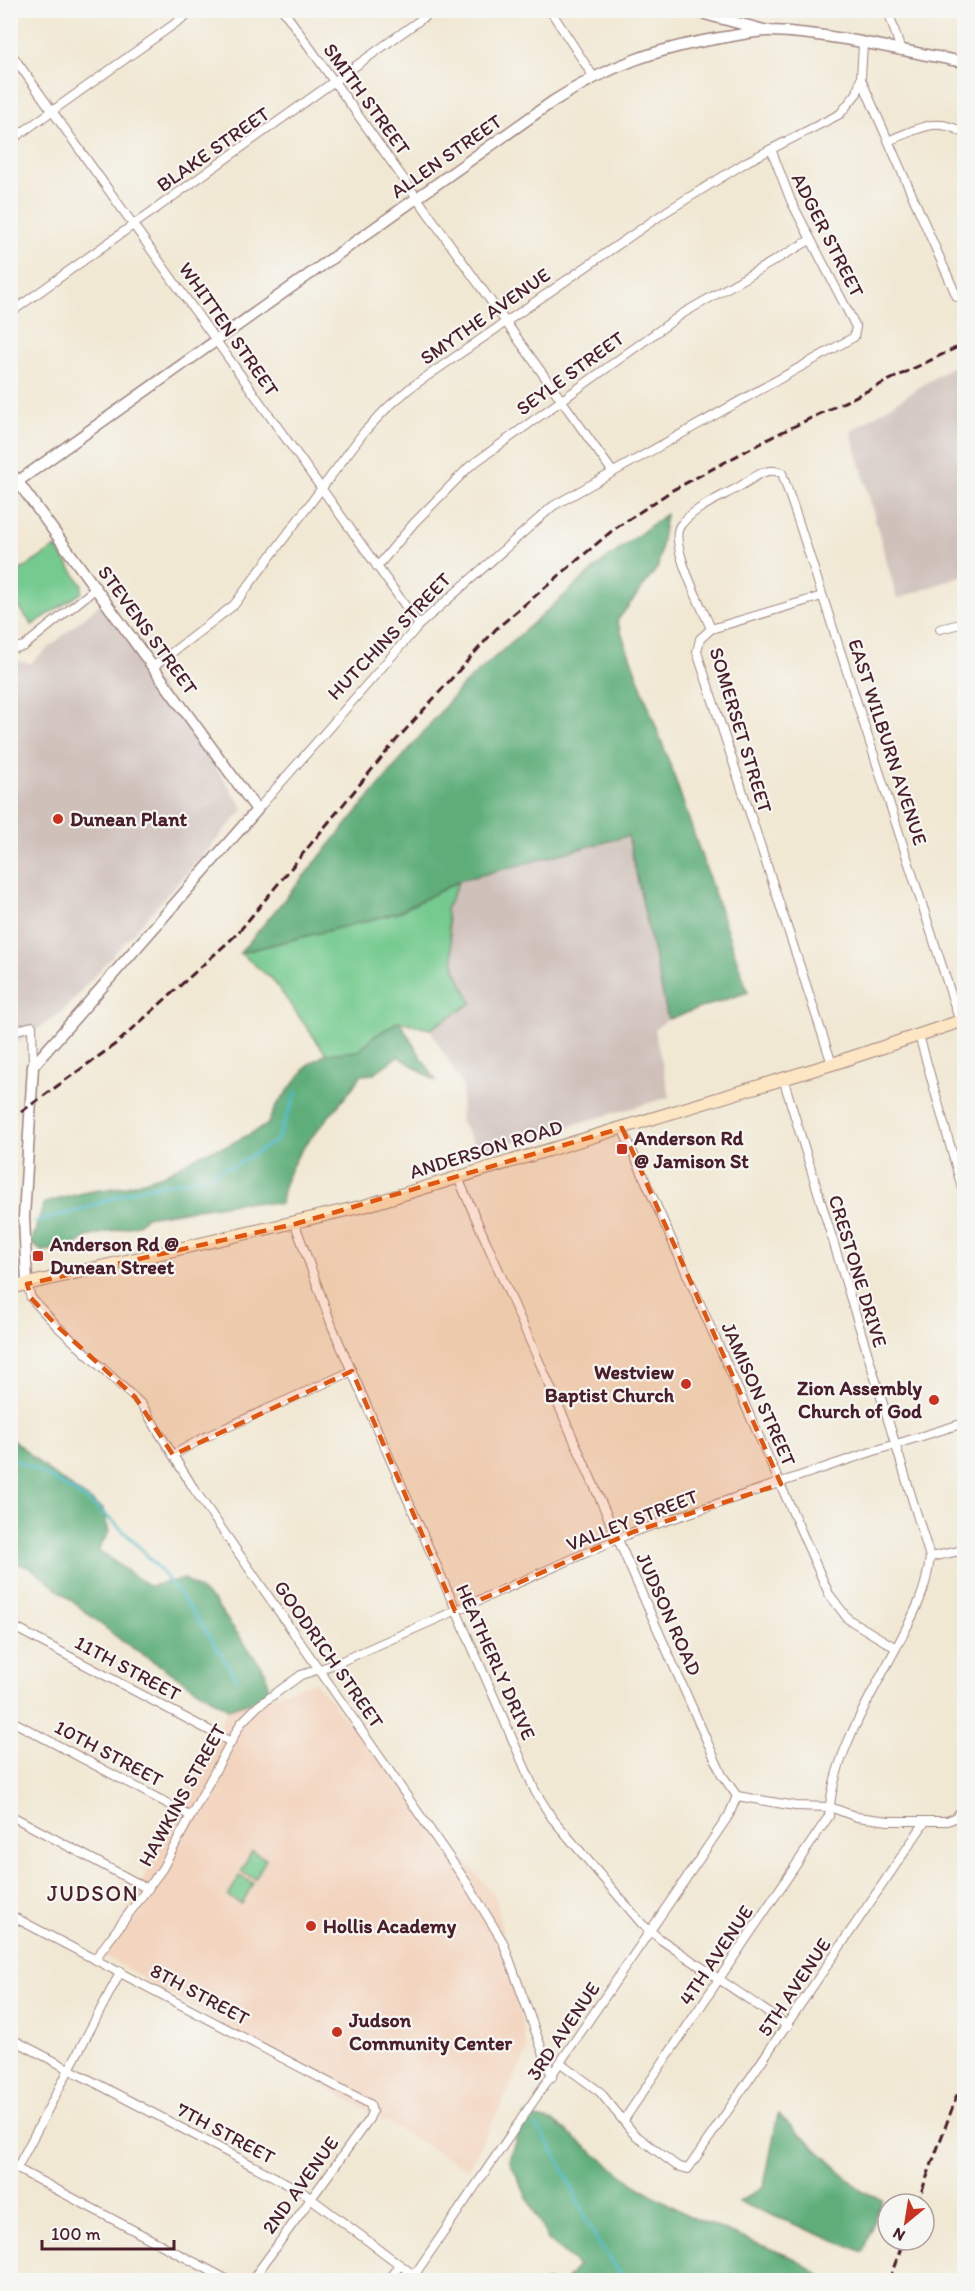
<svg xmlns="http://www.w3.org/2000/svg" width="975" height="2291" viewBox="0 0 975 2291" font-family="Itim,sans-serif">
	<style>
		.built { fill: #f3d4be }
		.industrial { fill: #cfc0ba }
		.green { fill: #74ca8f; stroke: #5f745d; stroke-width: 1.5 }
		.forest { fill: #5fae7a; stroke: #546652; stroke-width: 1.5 }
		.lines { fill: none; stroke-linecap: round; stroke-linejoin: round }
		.stream { stroke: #4cb9c6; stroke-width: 3 }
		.minor-casing { stroke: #9e847f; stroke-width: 10 }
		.tertiary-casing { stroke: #9e847f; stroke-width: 13 }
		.secondary-casing { stroke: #9e847f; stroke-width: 14 }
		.minor { stroke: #fff; stroke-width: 8 }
		.tertiary { stroke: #fff; stroke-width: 10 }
		.secondary { stroke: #fce6c4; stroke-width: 12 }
		.rail { stroke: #4a1f2b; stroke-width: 3; stroke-dasharray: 9 4.5; stroke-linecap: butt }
		.marked { fill: #e0560e; fill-opacity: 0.2; stroke: #e0560e; stroke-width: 4.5; stroke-dasharray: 12 8; stroke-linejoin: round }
		.poi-dot { fill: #c8321e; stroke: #f6f6f2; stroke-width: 2 }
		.labels { text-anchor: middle; stroke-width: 4.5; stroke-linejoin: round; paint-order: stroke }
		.street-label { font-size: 20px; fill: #4a1f2b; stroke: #f6f6f2 }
		.poi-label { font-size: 20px; font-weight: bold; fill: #4a1f2b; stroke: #f6f6f2; text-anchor: start }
		.quarter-label { font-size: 22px; letter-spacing: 1.5px; fill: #4a1f2b; stroke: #f6f6f2 }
	</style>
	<rect width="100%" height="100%" fill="#f6f6f2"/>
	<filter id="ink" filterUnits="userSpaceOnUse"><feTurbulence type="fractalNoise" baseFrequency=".0167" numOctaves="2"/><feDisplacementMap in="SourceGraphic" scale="12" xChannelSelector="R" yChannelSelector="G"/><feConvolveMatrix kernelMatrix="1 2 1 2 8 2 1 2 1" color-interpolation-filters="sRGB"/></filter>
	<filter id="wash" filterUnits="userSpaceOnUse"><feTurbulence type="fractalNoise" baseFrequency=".008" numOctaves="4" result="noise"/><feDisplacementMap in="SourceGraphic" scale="24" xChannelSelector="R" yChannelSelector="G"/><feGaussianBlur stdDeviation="1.35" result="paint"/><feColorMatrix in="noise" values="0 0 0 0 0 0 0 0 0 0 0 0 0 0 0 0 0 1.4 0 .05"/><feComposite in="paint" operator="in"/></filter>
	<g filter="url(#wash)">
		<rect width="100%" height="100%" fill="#f1e8d3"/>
		<path class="built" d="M315 1682 495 1896 528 2051 468 2170 105 1956 228 1709Z"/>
		<g class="industrial">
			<path d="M964 359V575L897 599 851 431Z"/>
			<path d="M101 603 244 809 63 1011 11 1047V661L31 663Z"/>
			<path d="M629 836 668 1019 654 1030 670 1097 479 1152 460 1120 463 1087 430 1029 472 1003 455 969 446 909 459 881Z"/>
		</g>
		<g class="green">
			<path d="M56 547 82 585 81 593 32 625 11 596V564L18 572Z"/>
			<path d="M459 881 446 909 455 969 472 1003 430 1029 399 1021 373 1037 358 1051 326 1054 272 979 240 953 397 913Z"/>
			<path d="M252 1851 266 1859 255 1879 241 1872Z"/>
			<path d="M239 1876 253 1883 242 1904 228 1897Z"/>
		</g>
		<g class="forest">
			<path d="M666 514 658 567 617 621 672 770 748 992 668 1019 628 836 459 881 397 913 240 953 460 688 595 568Z"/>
			<path d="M399 1021 436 1081 398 1056 373 1074 361 1075C334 1119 285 1150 281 1204L242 1202 146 1217 137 1225 87 1237 69 1249 42 1251 31 1244 44 1203 87 1192 127 1186 163 1175 203 1153 229 1145 267 1125 276 1106 309 1064 326 1054 358 1051 373 1037Z"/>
			<path d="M11 1438 51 1473 103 1509 109 1532 98 1550 149 1586 185 1579 213 1600 266 1673 268 1687 263 1698 228 1709 123 1642 31 1568 11 1561Z"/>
			<path d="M778 2114 861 2190 882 2200 863 2252 739 2202 764 2186Z"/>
			<path d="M524 2115 554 2122 635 2185 691 2217 796 2259 826 2280H566L578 2266 548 2240 509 2160Z"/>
		</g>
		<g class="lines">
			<g class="stream">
				<path d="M35 1222 77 1211 139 1189 203 1178 224 1167 234 1166 277 1140 297 1092"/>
				<path d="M10 1229 12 1228"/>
				<path d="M10 1457C38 1472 69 1486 94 1506 154 1552 197 1616 237 1679"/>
				<path d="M536 2126C575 2172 582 2238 628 2280"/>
			</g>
		</g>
	</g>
	<g filter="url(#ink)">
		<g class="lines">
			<g class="minor-casing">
				<g id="minor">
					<path d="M283 10 612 471"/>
					<path d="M550 10 593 76"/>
					<path d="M888 10 901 51"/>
					<path d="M10 52 419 625"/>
					<path d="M861 79 957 297"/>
					<path d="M890 140C919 129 935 116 964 133"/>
					<path d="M10 141 194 10"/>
					<path d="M10 313 434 10"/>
					<path d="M377 567 414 523 470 466 682 314 810 240"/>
					<path d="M711 629C703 609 668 543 680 526 692 509 719 498 737 488 752 480 765 465 782 473L800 526 960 1022"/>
					<path d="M711 629 700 639 697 652 832 1064"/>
					<path d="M711 629 822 596"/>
					<path d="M940 629 964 623"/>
					<path d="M10 649 24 646 95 589"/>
					<path d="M153 667 234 605 364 432 388 407 410 388 667 211 748 161 840 114 857 93 861 78 863 44"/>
					<path d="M257 810 419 625 553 506 854 337 856 327 791 201 771 149"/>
					<path d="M10 1032 32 1026 33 1066"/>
					<path d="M919 1035 964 1195"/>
					<path d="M622 1128 829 1594 848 1619 896 1648"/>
					<path d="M458 1178 722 1775 737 1796"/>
					<path d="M295 1224 332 1326 535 1791 552 1818 642 1924 660 1939 788 2026"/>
					<path d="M27 1284 31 1298 57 1326 142 1405 194 1489 467 1883 503 1942 552 2077"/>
					<path d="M173 1455 203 1438 352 1371"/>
					<path d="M930 1557 964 1550"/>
					<path d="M10 1625 231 1742"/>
					<path d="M10 1720 191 1816"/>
					<path d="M737 1796 795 1806 830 1807 857 1817 889 1821H947L955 1818 964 1807"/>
					<path d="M10 1815 148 1889"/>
					<path d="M10 1915 370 2104 372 2112 369 2119 252 2280"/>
					<path d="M95 1959 162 1869 241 1723 258 1706 301 1675 335 1664 633 1532 877 1450 964 1423"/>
					<path d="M10 2038 301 2191 415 2276"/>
					<path d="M562 2064 600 2092 634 2134 677 2166 688 2169 925 1822"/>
					<path d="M624 2120 829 1816C832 1758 868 1701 895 1650 912 1617 926 1595 930 1557L783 1078"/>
					<path d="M10 2165 228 2280"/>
					<path d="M17 2168 121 1971"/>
					<path d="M389 2280 400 2265"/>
					<path d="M411 2280 700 1858 729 1815 737 1796"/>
					<path d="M549 2280 552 2277"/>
				</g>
			</g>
			<g class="tertiary-casing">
				<g id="tertiary">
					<path d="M690 10 764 30"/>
					<path d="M10 471 257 810 33 1066 24 1217 27 1284"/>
					<path d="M10 487 552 102C610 65 657 48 726 37 740 35 756 30 771 31 832 33 903 51 964 62"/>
				</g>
			</g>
			<g class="secondary-casing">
				<path id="secondary" d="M10 1288 364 1206 832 1064 964 1020"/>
			</g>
			<use href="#minor" class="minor"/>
			<use href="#tertiary" class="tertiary"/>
			<use href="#secondary" class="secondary"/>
			<g class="rail">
				<path d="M10 1120 117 1043 237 934 392 745 496 629 613 530 671 491 774 436 964 344"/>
				<path d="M917 2204 964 2076"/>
				<path d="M889 2280 904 2240"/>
			</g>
		</g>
	</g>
	<path class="marked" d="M622 1128 781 1484 633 1532 455 1611 352 1371 173 1455 135 1397 57 1326 31 1298 27 1284 295 1224Z"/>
	<g class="poi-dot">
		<circle cx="58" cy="819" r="6"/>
		<rect x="616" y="1143" width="12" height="12" rx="3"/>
		<rect x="32" y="1250" width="12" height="12" rx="3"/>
		<circle cx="686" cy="1384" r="6"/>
		<circle cx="934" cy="1400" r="6"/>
		<circle cx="311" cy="1926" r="6"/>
		<circle cx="337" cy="2032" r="6"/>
	</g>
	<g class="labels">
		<g class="street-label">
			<text transform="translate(367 99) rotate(54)" y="7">SMITH STREET</text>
			<text transform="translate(213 149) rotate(-35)" y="7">BLAKE STREET</text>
			<text transform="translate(446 156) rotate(-35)" y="7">ALLEN STREET</text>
			<text transform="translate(828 235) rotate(63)" y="7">ADGER STREET</text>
			<text transform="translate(485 316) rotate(-35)" y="7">SMYTHE AVENUE</text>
			<text transform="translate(229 329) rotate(55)" y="7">WHITTEN STREET</text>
			<text transform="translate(570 373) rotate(-36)" y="7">SEYLE STREET</text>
			<text transform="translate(148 630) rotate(54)" y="7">STEVENS STREET</text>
			<text transform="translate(389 636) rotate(-46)" y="7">HUTCHINS STREET</text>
			<text transform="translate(741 730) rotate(73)" y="7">SOMERSET STREET</text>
			<text transform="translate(888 742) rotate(72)" y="7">EAST WILBURN AVENUE</text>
			<text transform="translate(486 1149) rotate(-17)" y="7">ANDERSON ROAD</text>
			<text transform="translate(858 1271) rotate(73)" y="7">CRESTONE DRIVE</text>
			<text transform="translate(759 1394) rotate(66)" y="7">JAMISON STREET</text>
			<text transform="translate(632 1520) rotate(-21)" y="7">VALLEY STREET</text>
			<text transform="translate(669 1614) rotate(66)" y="7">JUDSON ROAD</text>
			<text transform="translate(329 1654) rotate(55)" y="7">GOODRICH STREET</text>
			<text transform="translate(496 1662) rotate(66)" y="7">HEATHERLY DRIVE</text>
			<text transform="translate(128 1668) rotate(28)" y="7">11TH STREET</text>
			<text transform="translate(109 1753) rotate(28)" y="7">10TH STREET</text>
			<text transform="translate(182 1795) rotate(-61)" y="7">HAWKINS STREET</text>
			<text transform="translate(716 1955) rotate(-56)" y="7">4TH AVENUE</text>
			<text transform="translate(794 1987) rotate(-56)" y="7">5TH AVENUE</text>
			<text transform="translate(200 1994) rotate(28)" y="7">8TH STREET</text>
			<text transform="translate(563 2031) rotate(-56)" y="7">3RD AVENUE</text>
			<text transform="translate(226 2133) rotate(28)" y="7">7TH STREET</text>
			<text transform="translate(300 2185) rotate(-54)" y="7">2ND AVENUE</text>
		</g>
		<g class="poi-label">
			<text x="70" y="826">Dunean Plant</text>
			<text x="634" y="1145">Anderson Rd<tspan x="634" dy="23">@ Jamison St</tspan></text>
			<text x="50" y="1251">Anderson Rd @<tspan x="50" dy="23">Dunean Street</tspan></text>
			<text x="674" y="1379" text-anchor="end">Westview<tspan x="674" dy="23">Baptist Church</tspan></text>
			<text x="922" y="1395" text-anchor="end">Zion Assembly<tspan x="922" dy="23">Church of God</tspan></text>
			<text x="323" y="1933">Hollis Academy</text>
			<text x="349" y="2027">Judson<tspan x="349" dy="23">Community Center</tspan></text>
		</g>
		<g class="quarter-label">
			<text x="93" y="1901">JUDSON</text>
		</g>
	</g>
	<rect width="975" height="2291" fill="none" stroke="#f6f6f2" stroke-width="36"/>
	<g transform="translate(906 2222) rotate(210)"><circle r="28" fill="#f6f6f2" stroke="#b1a0a2" stroke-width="1.5"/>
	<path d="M0-4.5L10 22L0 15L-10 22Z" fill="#c8321e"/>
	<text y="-9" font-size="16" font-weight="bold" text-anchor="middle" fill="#4a1f2b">N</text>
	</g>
	<path d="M42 2240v9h132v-9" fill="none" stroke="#4a1f2b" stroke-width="3"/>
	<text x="51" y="2240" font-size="18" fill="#4a1f2b" stroke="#f6f6f2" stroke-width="4.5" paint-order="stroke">100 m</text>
</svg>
